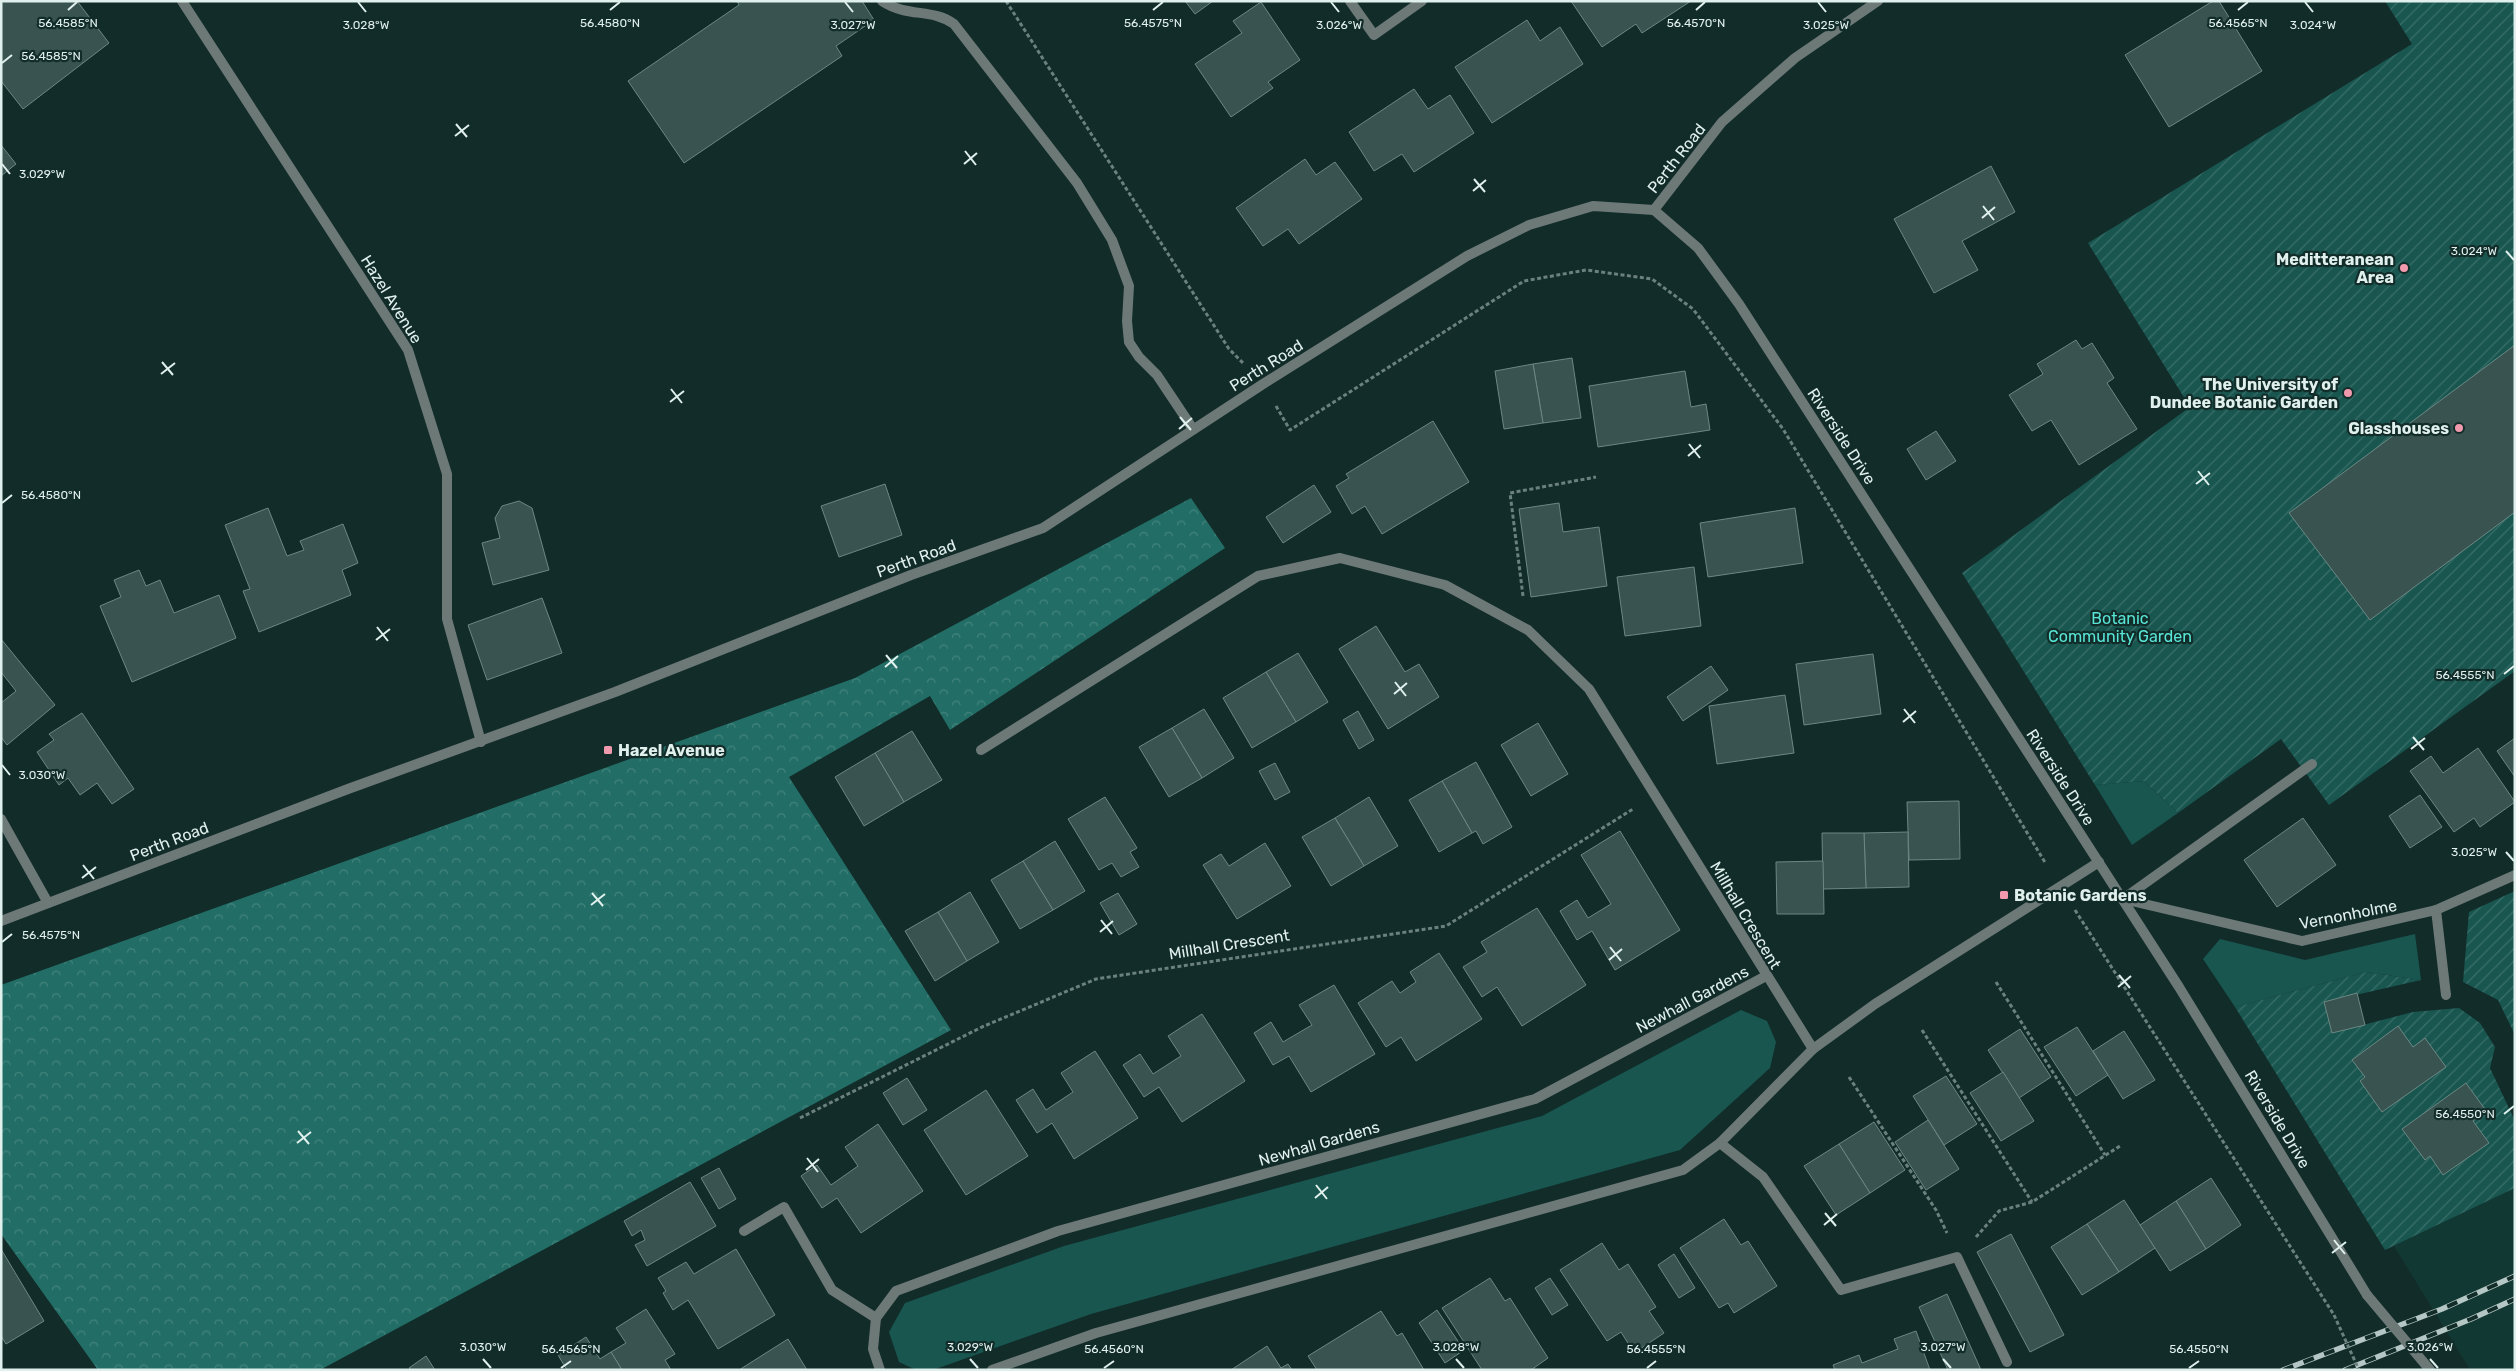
<svg xmlns="http://www.w3.org/2000/svg" width="2516" height="1371" viewBox="0 0 2516 1371" font-family="Rubik,sans-serif">
	<style>
		.built { fill: #123834 }
		.grass { fill: #195650 }
		.forest { fill: url(#forest-crowns) }
		.garden { fill: url(#garden-furrows) }
		.building { fill: #395450; stroke: #6c8884 }
		.lines { fill: none; stroke-linecap: round; stroke-linejoin: round }
		.path { stroke: #6b817e; stroke-width: 3; stroke-dasharray: 4 2.5; stroke-linecap: butt }
		.service { stroke: #6d7977; stroke-width: 10 }
		.minor { stroke: #6d7977; stroke-width: 10 }
		.tertiary { stroke: #6d7977; stroke-width: 10 }
		.rail-casing { stroke: #b5c7c4; stroke-width: 5.5 }
		.rail { stroke: #122c29; stroke-width: 4; stroke-dasharray: 11; stroke-linecap: butt }
		.path-bridge { stroke: #6b817e; stroke-width: 3; stroke-dasharray: 4 2.5; stroke-linecap: butt }
		.tertiary-bridge { stroke: #6d7977; stroke-width: 10 }
		.ticks { fill: none; stroke: #e0f0ed; stroke-width: 2 }
		.poi-dot { fill: #f29aad; stroke: #122c29; stroke-width: 2 }
		.labels { text-anchor: middle; stroke-width: 4.5; stroke-linejoin: round; paint-order: stroke }
		.street-label { font-size: 16px; fill: #e0f0ed; stroke: #122c29 }
		.poi-label { font-size: 16px; font-weight: bold; fill: #e0f0ed; stroke: #122c29; text-anchor: end }
		.park-label { font-size: 16px; fill: #58e5d6; stroke: #122c29 }
		.ticks-label { font-size: 12px; text-anchor: middle; fill: #e0f0ed; stroke: #122c29; stroke-width: 4.5; stroke-linejoin: round; paint-order: stroke }
	</style>
	<defs>
		<pattern id="forest-crowns" width="20" height="18" patternUnits="userSpaceOnUse" patternTransform="scale(1.25)"><rect width="20" height="18" fill="#226e66"/><path d="M2 6a3 3 0 1 1 6 0M12 15a3 3 0 1 1 6 0" fill="none" stroke="#42837c"/></pattern>
		<pattern id="garden-furrows" width="10" height="10" patternUnits="userSpaceOnUse" patternTransform="scale(1.25)"><rect width="10" height="10" fill="#195650"/><path d="M-1 1l2-2M0 10L10 0M9 11l2-2" fill="none" stroke="#3a6f6a"/></pattern>
	</defs>
	<rect width="100%" height="100%" fill="#122c29"/>
	<path class="built" d="M2515 1188V1370L2469 1368 2394 1246Z"/>
	<g class="grass">
		<path d="M2144 781 2178 813 2132 845 2095 785Z"/>
		<path d="M2415 934 2421 980 2366 972 2235 1007 2203 959 2220 939 2305 960Z"/>
		<path d="M1741 1010 1767 1021 1776 1042 1770 1068 1680 1150 1091 1314 933 1370H916L899 1362 889 1332 905 1303 1064 1246 1542 1116Z"/>
	</g>
	<path class="forest" d="M1191 498 1225 548 950 730 930 696 789 777 951 1030 320 1370H98L1 1234V985L855 678Z"/>
	<g class="garden">
		<path d="M2385 1H2515V671L2329 805 2281 739 2178 813 2144 781 2095 785 1962 573 2190 407 2088 243 2412 44Z"/>
		<path d="M2515 891V1035L2498 1000 2463 982 2469 912Z"/>
		<path d="M2366 972 2421 980 2325 1002 2332 1033 2413 1012 2459 1008 2480 1023 2495 1047 2490 1068 2515 1121V1188L2385 1250 2235 1007Z"/>
	</g>
	<g class="building">
		<path d="M1 1H77L109 43 23 109 1 81Z"/>
		<path d="M737 1H862L874 20 836 46 842 56 684 163 628 81 739 5Z"/>
		<path d="M1185 1H1213L1195 14Z"/>
		<path d="M1571 1H1691L1642 33 1636 24 1602 47Z"/>
		<path d="M2213 1H2219L2262 71 2169 127 2125 55Z"/>
		<path d="M1261 2 1300 60 1268 82 1273 88 1231 117 1195 64 1242 33 1233 21Z"/>
		<path d="M1527 20 1540 41 1560 27 1583 64 1492 123 1455 67Z"/>
		<path d="M1414 89 1428 109 1450 95 1474 133 1414 172 1402 154 1374 171 1349 132Z"/>
		<path d="M1 145 16 164 1 176Z"/>
		<path d="M1305 159 1316 175 1335 162 1362 199 1299 244 1288 229 1263 246 1236 208Z"/>
		<path d="M1991 166 2015 212 1962 241 1978 270 1934 293 1894 219Z"/>
		<path d="M2076 340 2082 349 2092 343 2114 378 2107 383 2137 429 2079 465 2051 420 2032 431 2009 395 2043 374 2037 364Z"/>
		<path d="M2515 345V512L2370 620 2289 513Z"/>
		<path d="M1572 358 1581 418 1543 423 1533 364Z"/>
		<path d="M1533 364 1543 423 1504 429 1495 371Z"/>
		<path d="M1685 371 1691 407 1706 404 1710 430 1598 447 1589 386Z"/>
		<path d="M1433 421 1469 482 1382 534 1365 506 1352 514 1336 486 1349 478 1346 474Z"/>
		<path d="M1936 431 1956 461 1926 480 1907 449Z"/>
		<path d="M885 484 902 535 839 557 821 506Z"/>
		<path d="M1314 485 1331 512 1283 543 1266 517Z"/>
		<path d="M519 501 532 508 549 570 493 585 482 543 500 538 495 518 502 506Z"/>
		<path d="M1559 503 1563 532 1599 527 1607 586 1531 597 1519 509Z"/>
		<path d="M268 508 287 556 304 550 300 541 343 524 358 563 342 570 351 595 259 632 243 591 250 589 225 525Z"/>
		<path d="M1795 508 1803 563 1708 577 1700 523Z"/>
		<path d="M1694 567 1701 626 1625 636 1617 577Z"/>
		<path d="M139 570 146 586 160 580 174 613 219 595 236 638 132 682 100 606 121 597 114 580Z"/>
		<path d="M542 598 562 653 487 680 468 625Z"/>
		<path d="M1376 626 1405 672 1419 664 1439 697 1388 729 1339 649Z"/>
		<path d="M1 639 55 705 7 745 1 737V703L16 691 1 672Z"/>
		<path d="M1298 653 1328 702 1296 722 1266 672Z"/>
		<path d="M1873 654 1881 714 1804 725 1796 664Z"/>
		<path d="M1711 666 1728 690 1683 721 1667 697Z"/>
		<path d="M1266 672 1296 722 1252 748 1223 698Z"/>
		<path d="M1785 695 1794 753 1717 764 1709 706Z"/>
		<path d="M1204 709 1234 758 1202 778 1172 728Z"/>
		<path d="M1358 711 1374 740 1359 749 1343 720Z"/>
		<path d="M82 713 134 789 112 804 97 783 80 795 68 778 59 785 37 752 54 740 49 734Z"/>
		<path d="M1538 723 1568 774 1531 796 1501 745Z"/>
		<path d="M1172 728 1202 778 1169 797 1139 747Z"/>
		<path d="M912 731 942 780 904 802 875 753Z"/>
		<path d="M2515 738V777L2497 751Z"/>
		<path d="M2478 748 2515 802 2480 827 2474 818 2454 832 2410 771 2431 756 2443 773Z"/>
		<path d="M875 753 904 802 864 826 835 777Z"/>
		<path d="M1476 762 1512 827 1483 844 1476 831 1472 833 1442 781Z"/>
		<path d="M1275 763 1290 792 1275 800 1259 771Z"/>
		<path d="M1442 781 1472 833 1439 852 1409 800Z"/>
		<path d="M2420 795 2442 827 2410 848 2389 816Z"/>
		<path d="M1105 797 1137 848 1130 852 1139 867 1121 877 1112 863 1099 870 1068 819Z"/>
		<path d="M1369 797 1398 846 1364 866 1335 818Z"/>
		<path d="M1959 801 1960 859 1909 860 1907 802Z"/>
		<path d="M1335 818 1364 866 1331 886 1302 837Z"/>
		<path d="M2303 818 2336 865 2277 907 2244 860Z"/>
		<path d="M1620 831 1680 930 1615 970 1592 931 1577 940 1560 911 1577 900 1588 918 1611 904 1581 855Z"/>
		<path d="M1908 832 1909 887 1866 888 1864 833Z"/>
		<path d="M1822 833H1864L1866 888 1823 889Z"/>
		<path d="M1055 841 1085 891 1053 910 1023 861Z"/>
		<path d="M1265 843 1291 886 1237 919 1203 865 1221 854 1229 866Z"/>
		<path d="M1023 861 1053 910 1020 929 991 880Z"/>
		<path d="M1823 861 1824 914H1777L1776 862Z"/>
		<path d="M970 892 999 942 967 961 938 912Z"/>
		<path d="M1118 893 1137 924 1119 935 1100 903Z"/>
		<path d="M1537 908 1586 985 1522 1026 1497 987 1482 997 1463 967 1487 952 1481 942Z"/>
		<path d="M938 912 967 961 935 981 905 931Z"/>
		<path d="M1439 953 1482 1019 1416 1061 1401 1037 1386 1047 1358 1003 1392 981 1400 993 1416 982 1410 972Z"/>
		<path d="M1334 985 1375 1054 1311 1092 1289 1056 1273 1065 1254 1033 1271 1022 1283 1042 1312 1025 1299 1005Z"/>
		<path d="M2357 993 2365 1025 2332 1033 2324 1002Z"/>
		<path d="M1202 1014 1245 1081 1182 1122 1159 1087 1144 1097 1123 1065 1140 1054 1153 1074 1181 1056 1168 1036Z"/>
		<path d="M2398 1026 2413 1047 2425 1038 2446 1067 2382 1112 2360 1081 2365 1077 2352 1060Z"/>
		<path d="M2077 1027 2108 1075 2076 1096 2044 1047Z"/>
		<path d="M2020 1029 2051 1077 2019 1098 1988 1050Z"/>
		<path d="M2124 1031 2155 1080 2123 1099 2093 1051Z"/>
		<path d="M1095 1051 1138 1118 1074 1159 1052 1123 1037 1133 1016 1100 1033 1089 1046 1110 1073 1092 1061 1073Z"/>
		<path d="M2003 1072 2034 1121 2001 1141 1970 1093Z"/>
		<path d="M1946 1076 1977 1124 1944 1145 1913 1096Z"/>
		<path d="M907 1078 927 1110 903 1125 883 1093Z"/>
		<path d="M2466 1083 2487 1112 2473 1121 2489 1143 2443 1175 2430 1156 2425 1160 2402 1129Z"/>
		<path d="M986 1090 1028 1156 966 1195 924 1130Z"/>
		<path d="M1928 1120 1959 1169 1926 1190 1895 1142Z"/>
		<path d="M1874 1122 1905 1170 1870 1193 1839 1144Z"/>
		<path d="M878 1124 923 1191 861 1233 837 1198 822 1208 801 1176 817 1165 831 1185 858 1166 845 1147Z"/>
		<path d="M1839 1144 1870 1193 1836 1215 1804 1166Z"/>
		<path d="M719 1168 736 1199 719 1209 701 1178Z"/>
		<path d="M2211 1178 2241 1225 2206 1249 2176 1201Z"/>
		<path d="M690 1182 716 1226 647 1266 635 1245 645 1240 641 1230 632 1236 624 1221Z"/>
		<path d="M2124 1200 2155 1248 2119 1272 2087 1224Z"/>
		<path d="M2176 1201 2206 1249 2170 1271 2140 1225Z"/>
		<path d="M1724 1219 1741 1245 1748 1241 1777 1286 1734 1313 1728 1303 1719 1308 1680 1248Z"/>
		<path d="M2087 1224 2119 1272 2082 1295 2051 1247Z"/>
		<path d="M2011 1234 2064 1335 2030 1352 1977 1252Z"/>
		<path d="M1602 1243 1619 1270 1628 1264 1656 1307 1649 1311 1664 1333 1634 1353 1621 1332 1607 1341 1560 1270Z"/>
		<path d="M1 1249 44 1321 6 1344 1 1336Z"/>
		<path d="M736 1249 775 1315 718 1349 688 1300 673 1310 663 1293 666 1291 658 1278 686 1262 694 1274Z"/>
		<path d="M1674 1254 1695 1288 1679 1298 1658 1265Z"/>
		<path d="M1490 1278 1505 1301 1510 1298 1548 1358 1531 1370H1482L1442 1308Z"/>
		<path d="M1550 1278 1568 1305 1552 1315 1535 1288Z"/>
		<path d="M1947 1294 1981 1370H1948L1919 1307Z"/>
		<path d="M646 1309 675 1354 665 1360 671 1370H622L611 1352 626 1343 616 1328Z"/>
		<path d="M1437 1310 1464 1350 1445 1363 1419 1323Z"/>
		<path d="M1381 1311 1397 1336 1402 1333 1424 1370H1317L1308 1356Z"/>
		<path d="M1916 1331 1930 1370H1835L1833 1365 1859 1355 1862 1363 1898 1349 1894 1339Z"/>
		<path d="M586 1337 600 1359 611 1352 622 1370H567L558 1355Z"/>
		<path d="M788 1339 807 1370H739Z"/>
		<path d="M1267 1346 1281 1368 1288 1364 1292 1370H1231Z"/>
		<path d="M426 1356 435 1370H411L409 1368Z"/>
	</g>
	<g class="lines">
		<g class="path">
			<path d="M1006 1 1229 349 1244 364"/>
			<path d="M1276 406 1290 430 1524 281 1586 270 1652 279 1693 309 1783 429 2046 864"/>
			<path d="M1523 596 1510 493 1596 477"/>
			<path d="M2075 910 2334 1315"/>
			<path d="M1996 982 2105 1155"/>
			<path d="M1922 1030 2032 1202"/>
			<path d="M1849 1077 1936 1210 1947 1233"/>
			<path d="M800 1118 982 1027 1096 979 1446 926 1633 809"/>
			<path d="M1976 1237 1999 1211 2032 1202 2120 1146"/>
		</g>
		<g class="service">
			<path d="M882 1C908 18 932 8 954 24L1077 183 1112 240 1129 286 1127 321 1129 342 1139 357 1157 375 1193 429"/>
			<path d="M2436 910 2446 995"/>
		</g>
		<g class="minor">
			<path d="M182 1 408 350 447 474V619L481 742"/>
			<path d="M1350 1 1374 35 1422 1"/>
			<path d="M981 750 1258 576 1340 558 1445 585 1528 630 1589 689 1813 1049"/>
			<path d="M1 819 48 903"/>
			<path d="M2123 899 2302 941 2436 910 2515 875"/>
			<path d="M2123 899 2312 764"/>
			<path d="M1720 1143 1763 1177 1841 1290 1957 1257 2007 1362"/>
			<path d="M744 1231 784 1207 832 1290 876 1318"/>
			<path d="M880 1370 873 1349 876 1318 896 1291 1058 1231 1535 1099 1766 976"/>
			<path d="M992 1370 1096 1333 1683 1170 1720 1143 1813 1049 1875 1004 2099 862"/>
		</g>
		<g class="tertiary">
			<path d="M1654 210 1698 248 1739 304 2179 987 2367 1295"/>
			<path d="M1654 210 1722 122 1795 58 1878 1"/>
			<path d="M1 921 348 789 615 692 911 575 1043 528 1263 384 1467 256 1529 225 1593 206 1654 210"/>
		</g>
		<g class="rail-casing">
			<g id="rail">
				<path d="M2283 1370 2442 1309 2515 1276"/>
				<path d="M2345 1370 2471 1319 2515 1299"/>
			</g>
		</g>
		<use href="#rail" class="rail"/>
		<path class="path-bridge" d="M2334 1315 2359 1370"/>
		<path class="tertiary-bridge" d="M2367 1295 2430 1370"/>
	</g>
	<path class="ticks" d="M358 2 366 12M845 2 853 12M1331 2 1339 12M1818 2 1826 12M2305 2 2313 12M68 10 77 2M610 10 620 2M1153 10 1163 2M1696 10 1705 2M2238 10 2248 2M2 63 12 55M456 124 467 137M455 136 469 125M965 151 976 165M2 164 10 174M964 164 977 153M1474 179 1485 192M1473 191 1486 180M1983 206 1994 220M1982 218 1995 207M2506 251 2514 260M162 362 173 375M161 374 175 363M671 389 682 403M670 402 684 391M1180 417 1191 430M1179 429 1192 418M1689 444 1700 458M1688 456 1701 445M2198 471 2209 485M2196 484 2210 473M2 503 12 495M377 627 388 641M376 640 390 629M886 655 897 668M885 667 898 656M2504 674 2514 666M1395 682 1406 696M1394 694 1407 683M1904 709 1915 723M1903 722 1916 711M2413 737 2424 750M2411 749 2425 738M2 765 10 775M2506 852 2514 861M83 865 94 879M82 878 96 867M592 893 603 906M591 905 605 894M1101 920 1112 934M1100 932 1113 921M2 942 12 934M1610 947 1621 961M1609 960 1622 949M2119 975 2130 988M2118 987 2131 976M2504 1114 2514 1106M298 1131 309 1144M297 1143 311 1132M807 1158 818 1172M806 1170 819 1159M1316 1185 1327 1199M1315 1198 1328 1187M1825 1213 1836 1226M1824 1225 1837 1214M2334 1240 2345 1254M2332 1253 2346 1242M483 1359 491 1368M970 1359 978 1368M1456 1359 1464 1368M1943 1359 1951 1368M2430 1359 2438 1368M561 1368 571 1361M1104 1368 1114 1361M1647 1368 1656 1361M2189 1368 2199 1361"/>
	<g class="poi-dot">
		<circle cx="2404" cy="268" r="5"/>
		<circle cx="2348" cy="393" r="5"/>
		<circle cx="2459" cy="428" r="5"/>
		<rect x="603" y="745" width="10" height="10" rx="2.5"/>
		<rect x="1999" y="890" width="10" height="10" rx="2.5"/>
	</g>
	<g class="labels">
		<g class="street-label">
			<text transform="translate(1676 158) rotate(-52)" y="6">Perth Road</text>
			<text transform="translate(392 299) rotate(58)" y="6">Hazel Avenue</text>
			<text transform="translate(1266 365) rotate(-32)" y="6">Perth Road</text>
			<text transform="translate(1842 436) rotate(57)" y="6">Riverside Drive</text>
			<text transform="translate(916 558) rotate(-20)" y="6">Perth Road</text>
			<text transform="translate(2061 777) rotate(57)" y="6">Riverside Drive</text>
			<text transform="translate(169 841) rotate(-21)" y="6">Perth Road</text>
			<text transform="translate(2348 914) rotate(-11)" y="6">Vernonholme</text>
			<text transform="translate(1746 915) rotate(59)" y="6">Millhall Crescent</text>
			<text transform="translate(1229 944) rotate(-9)" y="6">Millhall Crescent</text>
			<text transform="translate(1692 999) rotate(-28)" y="6">Newhall Gardens</text>
			<text transform="translate(2278 1119) rotate(59)" y="6">Riverside Drive</text>
			<text transform="translate(1319 1143) rotate(-16)" y="6">Newhall Gardens</text>
		</g>
		<g class="poi-label">
			<text x="2394" y="265">Meditteranean<tspan x="2394" dy="18">Area</tspan></text>
			<text x="2338" y="390">The University of<tspan x="2338" dy="18">Dundee Botanic Garden</tspan></text>
			<text x="2449" y="434">Glasshouses</text>
			<text x="618" y="756" text-anchor="start">Hazel Avenue</text>
			<text x="2014" y="901" text-anchor="start">Botanic Gardens</text>
		</g>
		<g class="park-label">
			<text x="2120" y="624">Botanic<tspan x="2120" dy="18">Community Garden</tspan></text>
		</g>
	</g>
	<g class="ticks-label">
		<text x="68" y="27">56.4585°N</text>
		<text x="610" y="27">56.4580°N</text>
		<text x="1153" y="27">56.4575°N</text>
		<text x="1696" y="27">56.4570°N</text>
		<text x="2238" y="27">56.4565°N</text>
		<text x="366" y="29">3.028°W</text>
		<text x="853" y="29">3.027°W</text>
		<text x="1339" y="29">3.026°W</text>
		<text x="1826" y="29">3.025°W</text>
		<text x="2313" y="29">3.024°W</text>
		<text x="51" y="60">56.4585°N</text>
		<text x="42" y="178">3.029°W</text>
		<text x="2474" y="255">3.024°W</text>
		<text x="51" y="499">56.4580°N</text>
		<text x="2465" y="679">56.4555°N</text>
		<text x="42" y="779">3.030°W</text>
		<text x="2474" y="856">3.025°W</text>
		<text x="51" y="939">56.4575°N</text>
		<text x="2465" y="1118">56.4550°N</text>
		<text x="483" y="1351">3.030°W</text>
		<text x="970" y="1351">3.029°W</text>
		<text x="1456" y="1351">3.028°W</text>
		<text x="1943" y="1351">3.027°W</text>
		<text x="2430" y="1351">3.026°W</text>
		<text x="571" y="1353">56.4565°N</text>
		<text x="1114" y="1353">56.4560°N</text>
		<text x="1656" y="1353">56.4555°N</text>
		<text x="2199" y="1353">56.4550°N</text>
	</g>
	<rect width="2516" height="1371" fill="none" stroke="#e0f0ed" stroke-width="5"/>
</svg>
